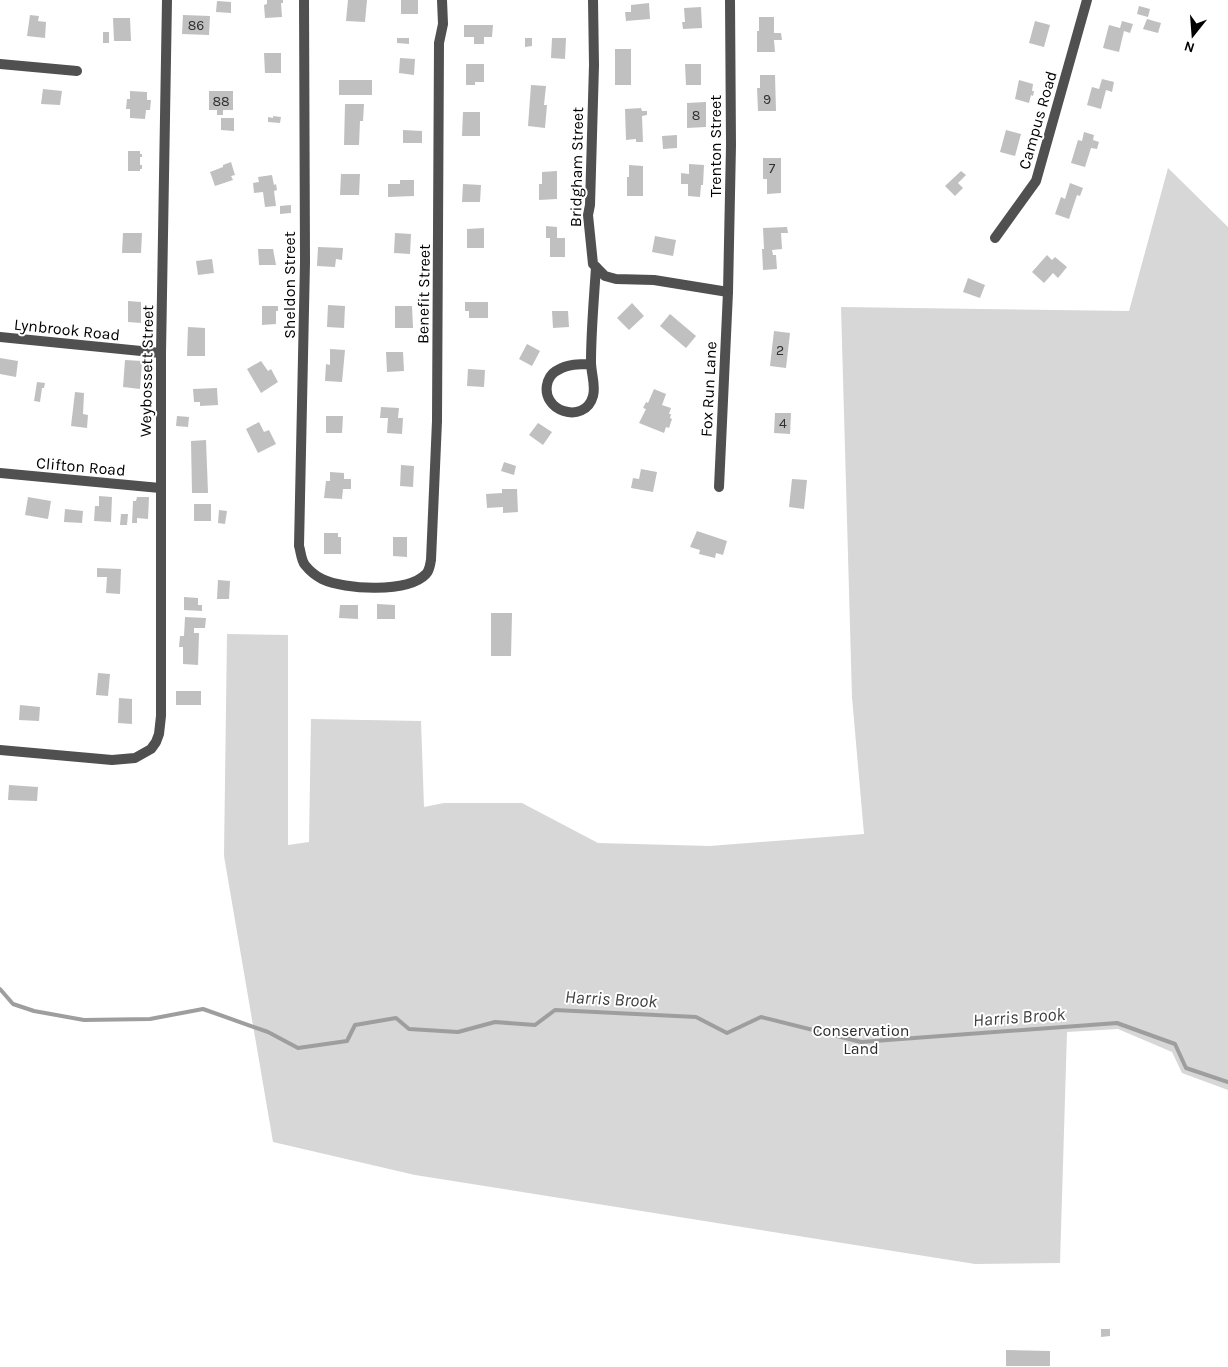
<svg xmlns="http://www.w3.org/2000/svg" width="1228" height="1367" viewBox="0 0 1228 1367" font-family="Karla,sans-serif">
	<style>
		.green { fill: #d7d7d7 }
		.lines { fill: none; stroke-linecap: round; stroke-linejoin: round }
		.stream { stroke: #9e9e9e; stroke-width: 4 }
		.building { fill: #c0c0c0 }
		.street { stroke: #505050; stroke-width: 10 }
		.labels { text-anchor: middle; stroke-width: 4; stroke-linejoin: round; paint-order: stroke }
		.number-label { font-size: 14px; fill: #303030 }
		.street-label { font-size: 16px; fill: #000; stroke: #fff }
		.park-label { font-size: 16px; fill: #2e2e2e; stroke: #fff }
		.water-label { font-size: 18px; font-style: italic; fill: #3f3f3f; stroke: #fff }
	</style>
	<rect width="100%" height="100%" fill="#fff"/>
	<path class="green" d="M1168 168 1228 227V1090L1182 1073 1172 1052 1118 1029 1067 1032 1060 1263 975 1264 415 1175 273 1142 224 856 227 634 288 635V845L309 842 311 719 421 721 424 807 444 803H522L598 843 710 846 864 834 852 697 841 307 1129 311Z"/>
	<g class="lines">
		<path class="stream" d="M0 989 13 1004 34 1011 84 1020 150 1019 203 1009 268 1032 298 1048 347 1041 355 1025 396 1018 409 1029 458 1032 495 1022 535 1025 555 1010 696 1017 727 1033 761 1017 861 1042 1117 1023 1175 1044 1186 1068 1228 1082"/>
	</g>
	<g class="building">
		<path d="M267 0H283V3H281L282 17 265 18 264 5 267 4Z"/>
		<path d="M348 0H367L365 22 346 21Z"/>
		<rect x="401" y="0" width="17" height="14"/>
		<path d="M217 1 231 2V13L216 12Z"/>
		<path d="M649 3 650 19 626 21 625 12H631V5Z"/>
		<path d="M1139 6 1150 9 1148 17 1137 14Z"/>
		<path d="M701 7 702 28 683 29 682 22H685L684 8Z"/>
		<path d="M30 15 39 16 38 21 46 22 45 38 27 36Z"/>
		<path d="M183 15 210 16 209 35 182 34Z"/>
		<path d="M759 17H774V33H781L782 40H774L775 52H757V31H759Z"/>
		<path d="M113 18H130L131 41H114Z"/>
		<path d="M1147 19 1161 23 1158 33 1143 29Z"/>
		<path d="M1035 21 1050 25 1044 47 1029 43Z"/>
		<path d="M1122 21 1133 24 1130 33 1124 31 1119 52 1103 48 1109 25 1120 28Z"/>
		<path d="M464 25H493L492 37H484V44H474V37H464Z"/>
		<rect x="103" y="32" width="6" height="11"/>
		<path d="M397 38H409V44L397 43Z"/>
		<path d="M525 38H532V46L525 47Z"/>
		<path d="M552 38H566L565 59 551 58Z"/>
		<rect x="615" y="49" width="16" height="36"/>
		<path d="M264 53H281V73H265Z"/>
		<path d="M400 58 415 59 414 75 399 73Z"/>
		<path d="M466 64H484V82H475V85H466Z"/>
		<path d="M685 64H701V85H686Z"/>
		<path d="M760 75H775L776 111H758L757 88H760Z"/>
		<path d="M1102 79 1114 82 1112 92 1106 90 1101 109 1087 105 1092 87 1099 89Z"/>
		<rect x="339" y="80" width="33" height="15"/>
		<path d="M1019 80 1033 84 1032 91H1034L1033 96 1031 95 1029 103 1015 99Z"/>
		<path d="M531 85 546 86 544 105H547L545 128 528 126Z"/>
		<path d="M43 89 62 91 60 105 41 104Z"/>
		<path d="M130 91 147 92V100H151L150 110H146L145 119 130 118V109H126L127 99H130Z"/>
		<path d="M209 91H233V110H223V115H217V110H209Z"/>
		<path d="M706 102V127L687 128V103Z"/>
		<path d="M345 104H364L363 121H360L359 145H344Z"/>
		<path d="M641 108 642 111H647V115L642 116 643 142H636V139L626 140 625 109Z"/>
		<path d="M463 112H480V136H462Z"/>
		<path d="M273 116 281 117 280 123 268 122V117L273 118Z"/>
		<path d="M221 118H234V131L221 130Z"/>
		<path d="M403 130 422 131V143H403Z"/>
		<path d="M1006 130 1021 134 1015 156 1000 152Z"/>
		<path d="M1084 132 1094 135 1093 140 1099 142 1097 149 1091 148 1085 167 1071 163 1078 140 1082 141Z"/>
		<path d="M677 135V148L663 149 662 136Z"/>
		<path d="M128 151H140V154H142V157H140V165H142V169H140V171H128Z"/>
		<path d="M763 158H781V193L767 194V179H763Z"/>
		<path d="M231 162 235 175 231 176 233 180 215 186 210 172 223 167V165Z"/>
		<path d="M689 164 704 165 703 185H701L700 197 688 196V184H681V173L689 174Z"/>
		<path d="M629 165 643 166V196H627V177H629Z"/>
		<path d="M557 171V199L539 200V184H542V172Z"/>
		<path d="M961 171 966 175 958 183 963 188 955 196 945 186Z"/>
		<path d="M341 174H360L359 195H340Z"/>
		<path d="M272 175 274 185 276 184 277 190 274 191 276 206 265 207 263 192 254 193 253 183 259 182 258 177Z"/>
		<path d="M400 180H414V196L388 197V184H400Z"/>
		<path d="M1070 183 1083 188 1080 196 1077 195 1069 219 1055 214 1061 197 1065 199Z"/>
		<path d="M463 184 481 185 480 202H462Z"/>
		<path d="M291 205V213L280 214V206Z"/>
		<path d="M546 226 557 227V238H565V257H550V238H546Z"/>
		<path d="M787 227 788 233H781L782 249 772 250 773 255H776L777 269 763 270 762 249H764L763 228Z"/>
		<path d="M484 228V248H467V229Z"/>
		<path d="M123 233H142L141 253H122Z"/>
		<path d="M395 233 411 234 410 254 394 253Z"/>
		<path d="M655 236 676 240 673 256 652 252Z"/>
		<path d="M318 247 343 248 342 260 336 259 335 267 317 266Z"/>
		<path d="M258 249H273L276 265H259Z"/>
		<path d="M1047 255 1052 260 1055 257 1067 267 1058 278 1053 273 1044 283 1032 272Z"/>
		<path d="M212 259 214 273 198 275 196 261Z"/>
		<path d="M968 278 985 285 980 298 963 292Z"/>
		<path d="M128 301 141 302V323L128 322Z"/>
		<path d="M465 302H488V318H469V311H465Z"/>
		<path d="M632 303 644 316 629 330 617 318Z"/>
		<path d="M328 305 345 306 344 328 327 327Z"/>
		<path d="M262 306H278V311H276V324L262 325Z"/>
		<path d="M395 306H412L413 328H395Z"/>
		<path d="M552 311H568L569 327 553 328Z"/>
		<path d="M670 314 696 336 686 348 660 326Z"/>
		<path d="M188 327 205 328V356H187Z"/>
		<path d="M774 331 790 333 786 368 770 366Z"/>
		<path d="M527 344 540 351 532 366 519 359Z"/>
		<path d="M330 349 345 350 342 382 325 381 326 364 330 365Z"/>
		<path d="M386 352H403L404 371 387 372Z"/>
		<path d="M0 358 18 361 16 377 0 374Z"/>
		<path d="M125 360 142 361 140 389 123 387Z"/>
		<path d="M261 361 268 371 271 369 278 382 261 393 247 369Z"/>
		<path d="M468 369 485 370 484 387 467 386Z"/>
		<path d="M37 382 45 383 44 388H42L40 402 34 401Z"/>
		<path d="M217 388 218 405 200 406V402H194L193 389Z"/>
		<path d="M654 389 666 394 662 405 671 408 669 414H671L670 418 672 419 669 428 666 427 664 433 639 423 646 409 643 408 646 402 648 403Z"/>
		<path d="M75 392 84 393 83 414 88 415 87 428 71 426Z"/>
		<path d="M381 407 399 408 398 418H403L402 434 387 433 388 418H380Z"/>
		<path d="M775 413H791L790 434 774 433Z"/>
		<path d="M177 416 189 417 188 427 176 426Z"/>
		<path d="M326 416H343L342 433H326Z"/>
		<path d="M259 422 264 432 269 430 276 444 258 453 246 429Z"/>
		<path d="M538 423 552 432 543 445 529 435Z"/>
		<path d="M206 440 208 493H192L191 441Z"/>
		<path d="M504 462 516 466 514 475 501 471Z"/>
		<path d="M401 465 414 466 413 487 400 486Z"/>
		<path d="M641 469 657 472 653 492 631 488 633 478 639 479Z"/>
		<path d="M330 472 344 473V479H351V489H343L342 499 324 498 326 481H330Z"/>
		<path d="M792 479 807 480 804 509 789 507Z"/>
		<path d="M502 489H517L518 512 503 513V507L487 508 486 494 502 493Z"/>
		<path d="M99 496 112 497 111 522 94 521 95 506H99Z"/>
		<path d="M28 497 51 501 48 519 25 515Z"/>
		<path d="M137 497H149L148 519 137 518V523H132L133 501H136Z"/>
		<rect x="194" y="504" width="17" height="17"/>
		<path d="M65 509 83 511 82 523 64 522Z"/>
		<path d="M219 510 227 511 225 524 218 523Z"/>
		<path d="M121 514H128L127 525H120Z"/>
		<path d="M697 531 727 541 723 555 716 553 715 558 699 554 700 550 690 547Z"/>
		<path d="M324 533H338V537H341V554H324Z"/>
		<path d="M393 537H407V557L393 556Z"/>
		<path d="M97 568 121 569 120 594 106 593 107 577H97Z"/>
		<path d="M218 580 230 581 229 599H217Z"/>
		<path d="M184 597 198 598V605H202V611L184 610Z"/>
		<path d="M377 604 395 605V619H377Z"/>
		<path d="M340 605H358V619L339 618Z"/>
		<path d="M491 613H512L511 656H491Z"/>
		<path d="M185 617 206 618 205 628H194V633H199L198 665 183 664V647H179L180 636H184Z"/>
		<path d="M98 673 110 674 108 696 96 695Z"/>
		<rect x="176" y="691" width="25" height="14"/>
		<path d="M119 698 132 699V724L118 723Z"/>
		<path d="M20 705 40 707 39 721 19 720Z"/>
		<path d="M9 785 38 787 37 801 8 800Z"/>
		<path d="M1101 1329H1110V1336L1101 1337Z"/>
		<path d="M1006 1350 1050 1351V1366H1006Z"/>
	</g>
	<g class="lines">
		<g class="street">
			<path d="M304 0 305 262 299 546C301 552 301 560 305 565 309 570 316 576 322 579 345 590 408 593 426 574 430 570 430 564 431 560L437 421 439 43 443 24 442 0"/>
			<path d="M0 64 77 71"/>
			<path d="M995 238 1036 181 1087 0"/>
			<path d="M596 267 605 276 616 279 654 280 728 292"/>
			<path d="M0 337 161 353"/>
			<path d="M591 364C580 364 567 364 558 370 553 372 550 376 548 381 538 411 585 426 593 396 596 385 591 374 591 362 591 331 594 299 596 267L593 264 588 215 590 205 594 65 593 0"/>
			<path d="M0 473 160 488"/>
			<path d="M719 487 728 292 731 145 730 0"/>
			<path d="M0 750 112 760 135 758 151 749 156 742 159 734 161 716V353L167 0"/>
		</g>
	</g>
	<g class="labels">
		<g class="number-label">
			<text x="196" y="30">86</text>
			<text x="767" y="104">9</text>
			<text x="221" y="106">88</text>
			<text x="696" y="120">8</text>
			<text x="772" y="173">7</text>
			<text x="780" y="355">2</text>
			<text x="783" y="428">4</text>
		</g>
		<g class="street-label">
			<text transform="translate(1037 120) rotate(-74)" y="6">Campus Road</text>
			<text transform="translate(715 146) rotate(-90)" y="6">Trenton Street</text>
			<text transform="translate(576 167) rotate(-89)" y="6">Bridgham Street</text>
			<text transform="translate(289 285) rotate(-90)" y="6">Sheldon Street</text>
			<text transform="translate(423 294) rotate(-89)" y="6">Benefit Street</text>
			<text transform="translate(67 329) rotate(6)" y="6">Lynbrook Road</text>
			<text transform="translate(146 371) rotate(-89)" y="6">Weybossett Street</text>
			<text transform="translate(708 389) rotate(-87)" y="6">Fox Run Lane</text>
			<text transform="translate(81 466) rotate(5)" y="6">Clifton Road</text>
		</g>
		<g class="park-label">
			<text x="861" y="1036">Conservation<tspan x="861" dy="18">Land</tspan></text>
		</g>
		<g class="water-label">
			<text transform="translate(611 999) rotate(3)" y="6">Harris Brook</text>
			<text transform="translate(1019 1017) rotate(-4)" y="6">Harris Brook</text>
		</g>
	</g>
	<g transform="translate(1193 35) rotate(197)" stroke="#ffffff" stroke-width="4" paint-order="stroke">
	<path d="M0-4L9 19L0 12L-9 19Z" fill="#000000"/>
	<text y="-8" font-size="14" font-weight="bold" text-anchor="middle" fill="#000000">N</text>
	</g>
</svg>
